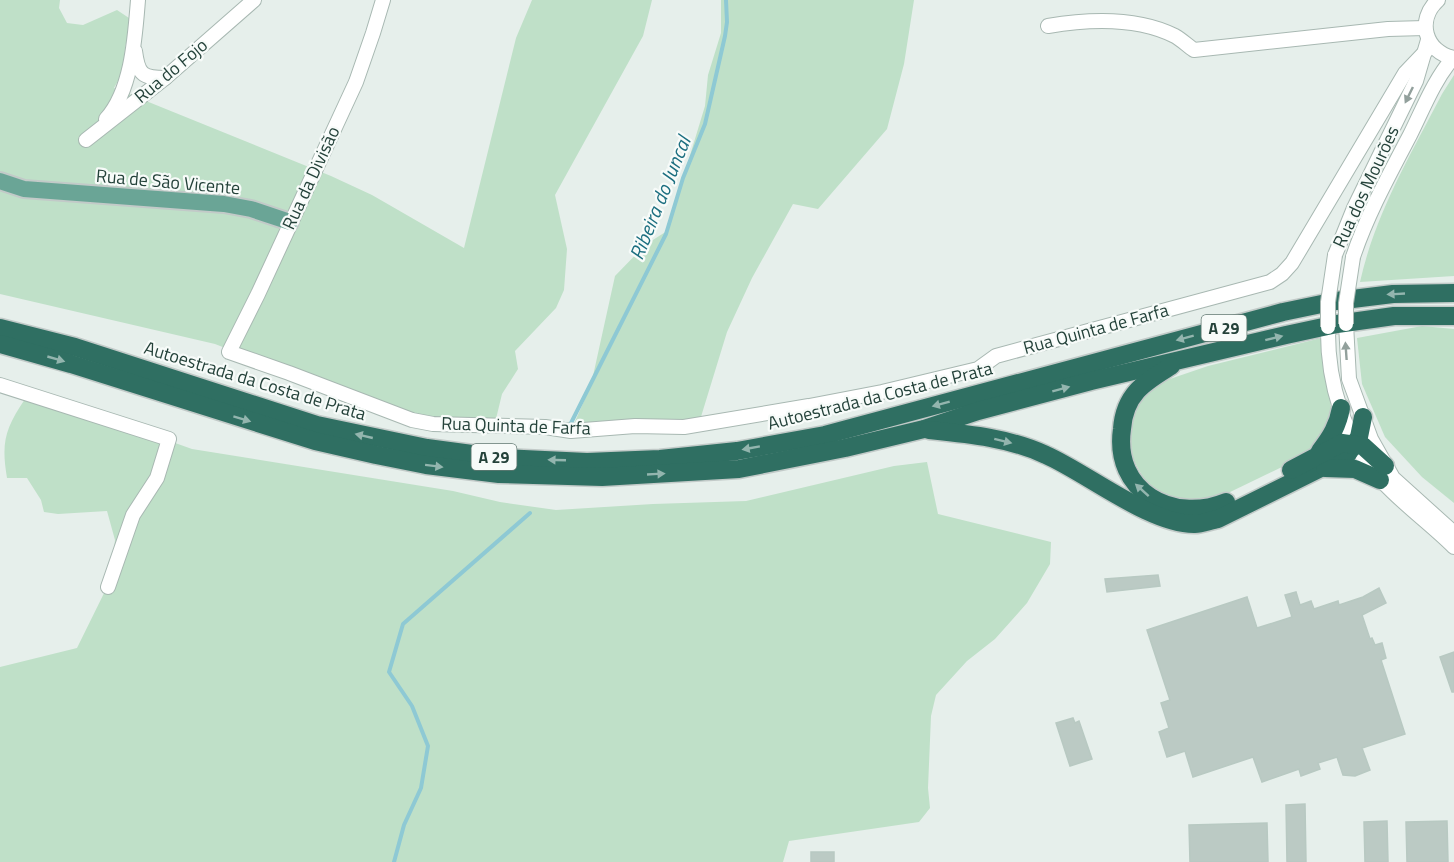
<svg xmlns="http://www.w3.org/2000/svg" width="1454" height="862" viewBox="0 0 1454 862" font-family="'Titillium Web',sans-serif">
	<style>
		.green { fill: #bfe0c8 }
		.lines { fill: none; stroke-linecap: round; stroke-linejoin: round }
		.stream { stroke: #8ec9d4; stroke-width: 4 }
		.building { fill: #bbcac4; stroke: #b8c9c2; stroke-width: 1.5 }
		.minor-casing { stroke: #a8b8b2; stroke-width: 16 }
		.major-casing { stroke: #c2cac8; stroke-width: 20 }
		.highway-casing { stroke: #c2cac8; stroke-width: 21 }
		.minor { stroke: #fff; stroke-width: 14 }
		.major { stroke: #6aa596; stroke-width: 16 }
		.highway { stroke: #2f6f62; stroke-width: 18 }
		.minor-bridge-casing { stroke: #a8b8b2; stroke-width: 16; stroke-linecap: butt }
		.minor-bridge { stroke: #fff; stroke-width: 14 }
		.oneway { fill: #92a09c }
		.oneway2 { fill: #93b5ae }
		.labels { text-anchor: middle; stroke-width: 4.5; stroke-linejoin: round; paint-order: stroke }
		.shield { fill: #f7fbf9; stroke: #637a73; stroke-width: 1.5 }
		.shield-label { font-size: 16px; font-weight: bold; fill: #24423a }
		.street-label { font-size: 18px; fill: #24423a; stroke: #f7fbf9 }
		.water-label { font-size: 20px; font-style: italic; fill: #1c6f80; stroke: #f7fbf9 }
	</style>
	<rect width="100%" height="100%" fill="#e6efeb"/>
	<g class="green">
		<path d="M0 0H60L59 8 67 23 83 25 117 10 132 20 125 47 124 70 114 88 331 176 372 195 464 248 516 38 532 0H652L643 36 555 195 567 249 564 290 556 308 515 351 518 369 502 394 495 423 426 419 302 378 215 344 0 294Z"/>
		<path d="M721 0H914L904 64 887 129 818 209 793 204 752 278 727 332 700 420 573 426 591 385 615 276 645 245 667 231 705 106 708 75 721 33Z"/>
		<path d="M1454 75V276L1360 282C1375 214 1411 154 1442 94Z"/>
		<path d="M1422 326 1454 329V503L1422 477 1385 437 1362 384 1357 338Z"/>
		<path d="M1321 338 1331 407 1326 428 1317 443 1305 456 1226 494 1205 502H1184L1160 494 1145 481 1128 450 1132 413 1144 396 1161 382 1208 366Z"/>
		<path d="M25 399 63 403 192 449 453 491 500 502 556 510 653 504 746 501 894 466 927 462 938 514 1051 542 1050 564 1027 603 995 639 967 661 936 695 931 716 928 788 930 808 919 822 789 841 783 862H0V667L77 648 111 579 115 540 107 511 58 514 44 512 41 500 27 478H7C1 442 5 429 25 399Z"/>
	</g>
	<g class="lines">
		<g class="stream">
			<path d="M569 427 666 234 683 178 705 124 725 36 727 22 726 0"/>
			<path d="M394 862 404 825 421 788 428 746 412 706 389 672 403 624 530 513"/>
		</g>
	</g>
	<g class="building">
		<path d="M1158 575 1160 586 1107 592 1105 579Z"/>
		<path d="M1379 588 1386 603 1362 615 1370 639 1372 638 1375 645 1382 643 1386 658 1381 660 1405 734 1362 748 1370 770 1355 776 1343 775 1337 757 1318 763 1320 769 1301 776 1299 769 1262 782 1253 757 1193 777 1185 751 1167 757 1159 732 1169 728 1161 703 1170 700 1147 630 1247 597 1257 628 1292 617 1285 595 1296 592 1300 605 1311 601 1314 609 1338 601 1339 605 1363 597Z"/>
		<path d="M1454 652V692H1452L1440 657Z"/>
		<path d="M1073 718 1075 723 1079 721 1092 759 1070 766 1056 723Z"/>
		<path d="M1305 804 1306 862H1287L1286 805Z"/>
		<path d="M1387 821 1388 862H1365L1364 822Z"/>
		<path d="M1447 821 1448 862H1407L1406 822Z"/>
		<path d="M1267 823 1268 862H1190L1189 825Z"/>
		<rect x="811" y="852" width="23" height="10"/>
	</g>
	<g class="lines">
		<g class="minor-casing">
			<g id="minor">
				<path d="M383 0 373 33 356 82 258 294 229 352 289 373 412 420 433 424 545 427 571 431 635 426 684 427 809 406 882 392 978 369 996 356 1270 282 1282 274 1292 263 1405 73 1426 51"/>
				<path d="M1438 0C1416 20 1425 52 1454 58"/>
				<path d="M1048 26C1089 19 1137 17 1175 36 1182 40 1188 46 1194 50L1388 29 1425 28"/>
				<path d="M135 51C138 74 142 78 165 78"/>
				<path d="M106 119C132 90 135 37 138 0"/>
				<path d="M86 140 165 78 254 0"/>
				<path d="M1335 255 1354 208 1416 81 1428 40"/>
				<path d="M1353 257C1367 215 1389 175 1410 135 1423 109 1434 80 1453 58"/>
				<path d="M1346 324 1349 379 1371 439 1393 478 1454 533"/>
				<path d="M1328 327C1327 382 1344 440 1382 481 1404 505 1431 524 1454 547"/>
				<path d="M0 385 169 439 157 478 133 515 108 587"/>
			</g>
		</g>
		<g class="major-casing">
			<path id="major" d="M0 181 24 189 224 204 251 209 290 222"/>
		</g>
		<g class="highway-casing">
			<g id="highway">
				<path d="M0 328 75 347 317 425 427 448 502 458 587 462 660 459 737 451 825 435 1283 312 1336 301 1393 294 1454 293"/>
				<path d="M0 344 71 364 315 441 376 455 426 465 499 474 602 477 739 469 845 448 924 429 978 411 1091 381 1286 335 1337 324 1394 316H1454"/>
				<path d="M1171 366C1160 373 1146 381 1137 391 1128 401 1123 415 1122 429 1113 491 1172 524 1226 502"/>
				<path d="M929 430C968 434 1010 438 1046 455 1087 473 1151 525 1195 524 1202 524 1211 520 1218 519L1347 455 1359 437 1363 417"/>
				<path d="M1320 451C1331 437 1338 425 1341 408"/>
				<path d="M1325 468 1355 469 1380 480"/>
				<path d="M1291 470 1342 443 1363 446 1385 466"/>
			</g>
		</g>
		<use href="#minor" class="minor"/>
		<use href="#major" class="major"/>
		<use href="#highway" class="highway"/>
		<g class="minor-bridge-casing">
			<g id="minor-bridge">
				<path d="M1346 324V303L1353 257"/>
				<path d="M1328 327V302L1335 255"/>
			</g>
		</g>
		<use href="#minor-bridge" class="minor-bridge"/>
	</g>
	<defs><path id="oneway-solid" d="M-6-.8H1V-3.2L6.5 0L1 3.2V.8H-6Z" transform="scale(1.5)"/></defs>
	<g class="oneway">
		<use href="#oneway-solid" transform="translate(1409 95) rotate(116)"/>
		<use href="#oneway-solid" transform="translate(1346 351) rotate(-94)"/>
	</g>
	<g class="oneway2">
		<use href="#oneway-solid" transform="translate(1396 294) rotate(177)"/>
		<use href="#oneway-solid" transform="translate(1185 338) rotate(165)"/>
		<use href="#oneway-solid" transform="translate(1274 338) rotate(-14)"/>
		<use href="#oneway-solid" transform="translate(56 359) rotate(16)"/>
		<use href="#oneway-solid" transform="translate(1061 389) rotate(-15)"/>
		<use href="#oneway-solid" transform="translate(941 404) rotate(165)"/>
		<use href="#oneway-solid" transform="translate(242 419) rotate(17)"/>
		<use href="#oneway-solid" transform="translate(364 436) rotate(-167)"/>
		<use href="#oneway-solid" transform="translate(1003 441) rotate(14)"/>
		<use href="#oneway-solid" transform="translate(751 448) rotate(170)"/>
		<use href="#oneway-solid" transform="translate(557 460) rotate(-178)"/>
		<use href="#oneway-solid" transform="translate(434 466) rotate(7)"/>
		<use href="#oneway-solid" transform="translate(656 474) rotate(-3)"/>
		<use href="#oneway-solid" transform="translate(1142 490) rotate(-138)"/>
	</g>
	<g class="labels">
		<g class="shield">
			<rect x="1201.5" y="315" width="45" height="26" rx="4.5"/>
			<rect x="471.5" y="444" width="45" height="26" rx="4.5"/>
		</g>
		<g class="shield-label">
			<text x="1224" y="334">A 29</text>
			<text x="494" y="463">A 29</text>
		</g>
		<g class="street-label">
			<text transform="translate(171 71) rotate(-40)" y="6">Rua do Fojo</text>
			<text transform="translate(311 178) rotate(-65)" y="6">Rua da Divisão</text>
			<text transform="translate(168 182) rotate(5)" y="6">Rua de São Vicente</text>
			<text transform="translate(1366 187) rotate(-65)" y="6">Rua dos Mourões</text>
			<text transform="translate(1096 329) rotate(-15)" y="6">Rua Quinta de Farfa</text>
			<text transform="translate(255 381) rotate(17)" y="6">Autoestrada da Costa de Prata</text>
			<text transform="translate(880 396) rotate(-14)" y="6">Autoestrada da Costa de Prata</text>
			<text transform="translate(516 426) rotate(2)" y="6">Rua Quinta de Farfa</text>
		</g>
		<g class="water-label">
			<text transform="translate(660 198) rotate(-68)" y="7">Ribeira do Juncal</text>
		</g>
	</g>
</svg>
